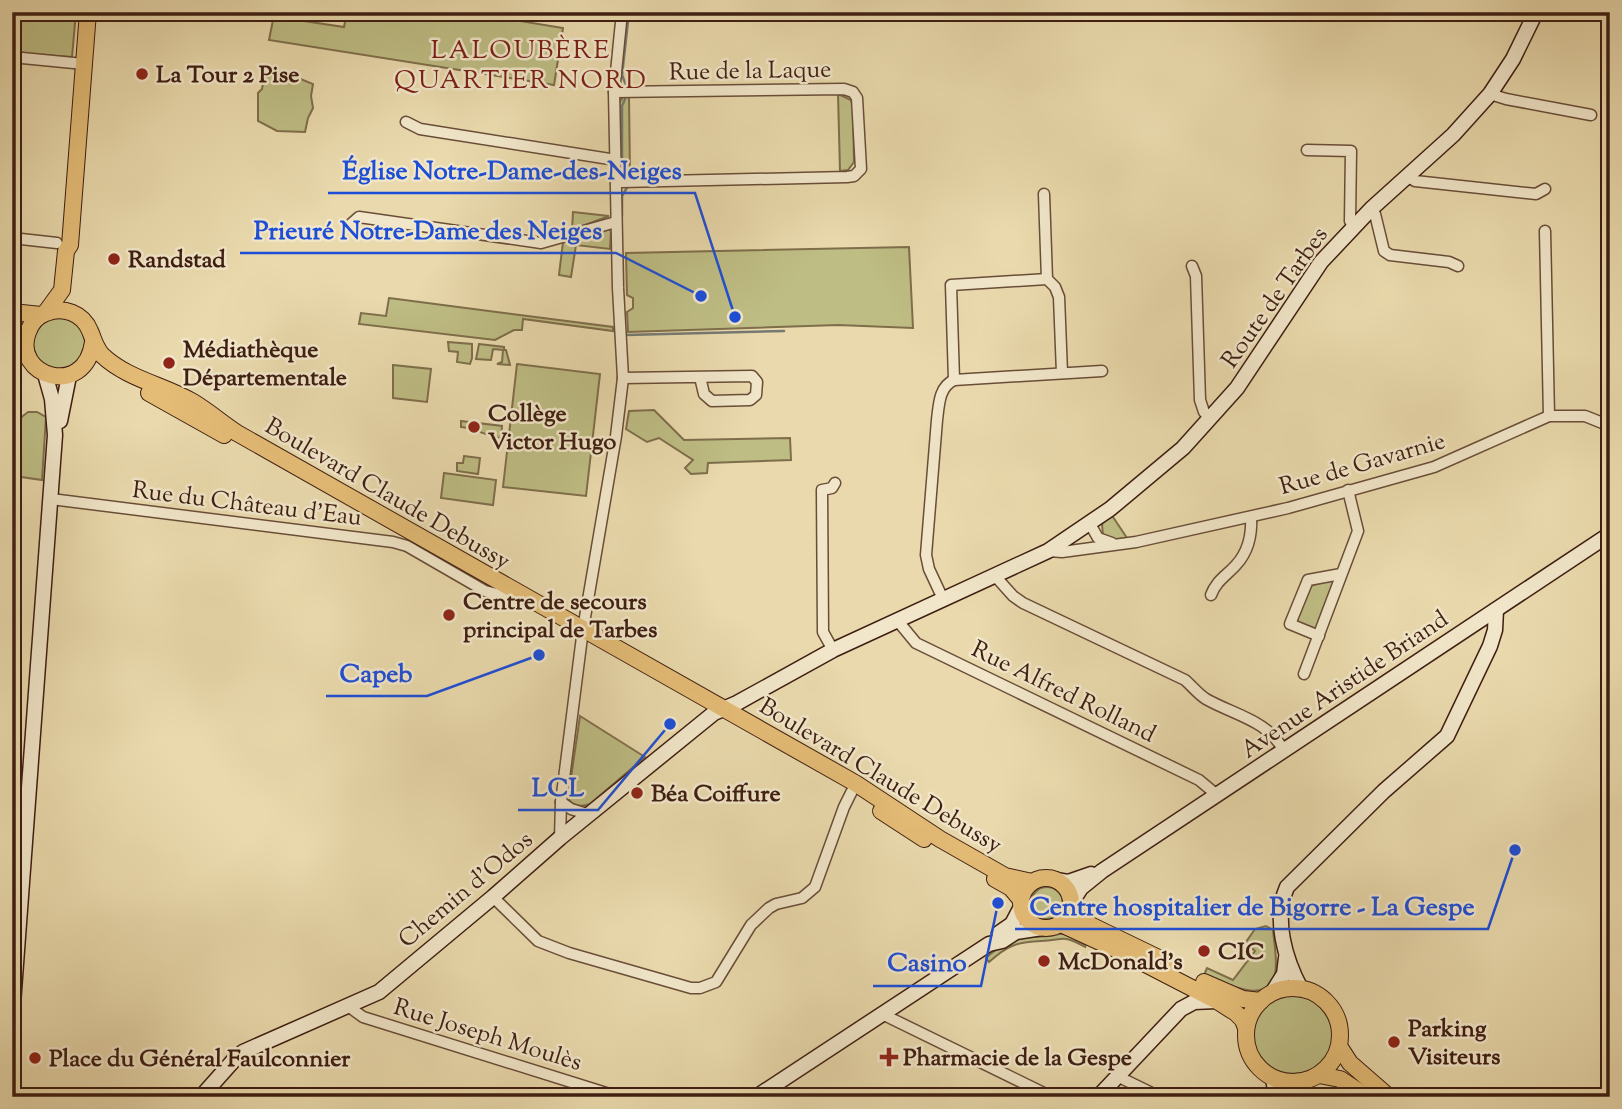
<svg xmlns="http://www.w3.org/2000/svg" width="1622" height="1109" viewBox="0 0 1622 1109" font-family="'Sorts Mill Goudy',serif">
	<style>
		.green { fill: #bebd84; stroke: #7e6e4b; stroke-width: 2 }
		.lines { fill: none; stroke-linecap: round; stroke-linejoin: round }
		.stream { stroke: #757a73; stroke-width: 2.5 }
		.street-casing { stroke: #694d38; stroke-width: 13 }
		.secondary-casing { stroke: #3e1e12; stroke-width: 17 }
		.primary-casing { stroke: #3e1e12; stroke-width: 18 }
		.street { stroke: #f1e6c9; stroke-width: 10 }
		.secondary { stroke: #f1e6c9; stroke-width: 14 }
		.primary { stroke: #e4bc76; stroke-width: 16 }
		.poi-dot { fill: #8f2418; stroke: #f1e6c9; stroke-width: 2.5 }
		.labels { text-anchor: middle; stroke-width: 5; stroke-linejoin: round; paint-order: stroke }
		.street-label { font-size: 24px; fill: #3e1e12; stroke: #f1e6c9 }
		.poi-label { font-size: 24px; font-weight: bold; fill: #3e1e12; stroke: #f1e6c9; text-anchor: start }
		.neighbourhood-label { font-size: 26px; letter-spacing: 2px; fill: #7a1f14; stroke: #f1e6c9 }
		.leader { fill: none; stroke: #1d4ed8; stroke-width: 2.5 }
		.callout-dot { fill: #1d4ed8; stroke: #f1e6c9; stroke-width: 2.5 }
		.callout-label { font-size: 26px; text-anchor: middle; font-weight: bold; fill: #1d4ed8; stroke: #f1e6c9; stroke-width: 5; stroke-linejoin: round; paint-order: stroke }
	</style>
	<rect width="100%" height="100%" fill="#e9d9ac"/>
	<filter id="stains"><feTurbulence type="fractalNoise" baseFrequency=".00286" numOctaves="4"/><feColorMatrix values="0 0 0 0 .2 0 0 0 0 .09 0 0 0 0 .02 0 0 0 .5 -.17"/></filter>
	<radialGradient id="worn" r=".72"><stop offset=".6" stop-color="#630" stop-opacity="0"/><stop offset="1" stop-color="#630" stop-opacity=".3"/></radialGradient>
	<g class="green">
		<path d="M12 12H76L72 57 12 53Z"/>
		<path d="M347 12H466L563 28 554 85 269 40 273 20 271 16 344 27Z"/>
		<path d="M276 74 291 75 313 84 311 96 313 108 308 118 305 132 277 131 258 121V93L262 89 264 78Z"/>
		<path d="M838 94 851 100 853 106 854 162 848 170 840 171Z"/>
		<path d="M623 97H629L630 174H624L621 169 619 103Z"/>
		<path d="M573 212 609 216 572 230Z"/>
		<path d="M608 228 611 231 610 249 576 245 571 277 559 275 563 242Z"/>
		<path d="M909 247 913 328 838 325 628 332 627 312 633 308V298L627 295 626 253Z"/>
		<path d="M389 298 613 327V331L523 319 522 330H514L495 340 359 324 361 313 386 316Z"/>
		<circle cx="59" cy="343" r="26"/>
		<path d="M448 342 472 344V358L470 364 457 362 458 352 449 351Z"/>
		<path d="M479 344 504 347V350H506L510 365 497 364 502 362 503 350 493 349 491 360 476 359Z"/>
		<path d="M517 364 600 374 586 496 503 487Z"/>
		<path d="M393 365 431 369 427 402 393 398Z"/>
		<path d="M654 410 684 440 790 438 791 460 708 463 707 473 691 474 685 468 693 460 659 438 647 442 626 429 629 411Z"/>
		<path d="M28 412H37L46 417 42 480 21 477 12 474C12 451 6 426 28 412Z"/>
		<path d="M461 421 502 426 501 438C488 437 475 428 461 427Z"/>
		<path d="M464 456 480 458 478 474 457 471V463H463Z"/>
		<path d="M444 473 496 480 493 505 441 498Z"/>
		<path d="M1111 514 1127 538 1112 540 1103 535 1102 524Z"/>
		<path d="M1327 581H1333L1334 584 1316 629 1296 621 1310 586Z"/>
		<path d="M580 716 645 757 590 804C582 807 572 807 568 798Z"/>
		<circle cx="1047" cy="903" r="16"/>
		<path d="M1266 926 1273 930C1274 943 1278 961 1275 974 1268 1007 1223 982 1204 975L1207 968 1233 980 1255 951 1246 942 1255 929Z"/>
		<path d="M1059 934H1066L1086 945 1085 947C1062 934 1065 940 1041 941 1017 942 1008 945 989 962L986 958C997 947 1015 938 1031 937 1042 936 1049 937 1059 934Z"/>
		<path d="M1297 994C1312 999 1322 1005 1329 1020 1351 1067 1282 1096 1257 1052 1246 1032 1257 1002 1281 995 1286 994 1292 994 1297 994Z"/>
	</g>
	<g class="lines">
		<g class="stream">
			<path d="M626 85 622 75 629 12"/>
			<path d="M625 99 622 106V161L626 174"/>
			<path d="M622 216V196L628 186"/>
			<path d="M626 335 784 331"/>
		</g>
		<g class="street-casing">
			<g id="street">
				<path d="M12 57 84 64"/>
				<path d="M614 92 844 89 853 92 857 98 861 169 854 176 847 177 621 182 616 180"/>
				<path d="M1490 94 1506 99 1591 115"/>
				<path d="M406 122 420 129 616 160"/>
				<path d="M1307 150 1351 151 1350 221 1353 226"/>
				<path d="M1406 176 1415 181 1536 194 1545 189"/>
				<path d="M1044 194 1047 279 1055 287 1059 297 1062 373"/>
				<path d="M1371 209 1375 214 1384 251 1390 255 1449 262 1458 266"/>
				<path d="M351 224 359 217 541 243 616 222"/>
				<path d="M1545 231 1549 416"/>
				<path d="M12 238 57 243"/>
				<path d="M1192 266 1196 276 1200 400 1204 412 1210 418"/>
				<path d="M623 378 752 376 757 382 756 395 750 400 712 401 704 394 700 377"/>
				<path d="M954 380 951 285 1047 279"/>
				<path d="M51 499 393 542 407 546 485 591 509 597"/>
				<path d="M1090 524 1098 538 1112 543"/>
				<path d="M1048 551 1062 552 1136 542 1288 508 1434 467 1549 416H1585L1610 426"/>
				<path d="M996 577 1013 596 1023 603 1185 680C1192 686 1198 694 1206 699 1234 715 1268 720 1284 751"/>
				<path d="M1211 595C1216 581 1226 576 1236 565 1248 552 1252 534 1251 517"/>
				<path d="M943 599 929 569 926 555 937 420C939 404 939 387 954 380L1102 371"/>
				<path d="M897 620 916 643 1199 780 1217 795"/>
				<path d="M1319 636 1290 624 1308 580 1341 574"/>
				<path d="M833 650 823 632 822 490 832 488 835 483"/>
				<path d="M1304 674 1358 531 1348 490"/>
				<path d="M561 802 571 809 590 815"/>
				<path d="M560 838 561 802 583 629 616 436 623 378 618 288 614 92 622 12"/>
				<path d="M493 897 538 941 569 953 691 988H700L716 982 751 925 769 908 776 904 802 898 815 887 844 807 852 791"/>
				<path d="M348 1006 363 1017 619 1097"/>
				<path d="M882 1014 1052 1097"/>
				<path d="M1119 1077 1160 1097"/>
			</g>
		</g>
		<g class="secondary-casing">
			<g id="secondary">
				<path d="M60 421 69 376"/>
				<path d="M1056 880 1068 882 1091 874"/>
				<path d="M1072 902 1081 888 1102 871 1610 534"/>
				<path d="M999 933 1012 924 1021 907"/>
				<path d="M1301 989C1285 959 1273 919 1287 887L1384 791 1447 736 1490 646 1495 630 1496 610"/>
				<path d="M1272 993 1284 974 1286 958"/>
				<path d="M12 1018 55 435 52 399 45 374"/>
				<path d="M1273 1078 1276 1097"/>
				<path d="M12 1094 20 1097"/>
				<path d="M201 1097 233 1061 243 1052 379 992 493 897 560 838 714 713 737 703 833 650 1048 551 1110 509 1183 448 1237 388 1321 262 1371 209 1453 135 1490 94 1513 59 1536 12"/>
				<path d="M756 1097 989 944 1002 941 1016 932 1042 928"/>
				<path d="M1098 1097 1181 1009 1194 1002 1216 1001"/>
				<path d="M1289 1097 1297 1082"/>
			</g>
		</g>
		<g class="primary-casing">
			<g id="primary">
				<path d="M12 312 41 315"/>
				<path d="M46 312 62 290 66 251 70 245 88 12"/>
				<path d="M93 342C85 400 11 376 28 332 31 324 37 316 46 313 63 306 83 313 90 331 94 340 95 347 102 355 127 379 164 385 193 402 208 411 222 423 237 433L855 783 940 839 1005 876 1032 882"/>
				<path d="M149 393 224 435"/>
				<path d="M881 811 924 839"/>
				<circle cx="1046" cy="903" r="25"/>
				<path d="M995 879 1011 888 1021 900"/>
				<path d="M1071 908 1082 921 1169 963"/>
				<path d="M1061 924 1124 953 1217 1001 1236 1013 1243 1020 1246 1028"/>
				<path d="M1204 982 1243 999 1261 1001"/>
				<circle cx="1293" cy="1035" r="47"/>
				<path d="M1339 1046 1350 1063 1389 1097"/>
				<path d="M1319 1075 1340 1079 1367 1097"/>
			</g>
		</g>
		<use href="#street" class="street"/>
		<use href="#secondary" class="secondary"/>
		<use href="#primary" class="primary"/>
	</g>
	<g class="poi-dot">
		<circle cx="142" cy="74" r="7"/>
		<circle cx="114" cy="259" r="7"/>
		<circle cx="169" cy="363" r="7"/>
		<circle cx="474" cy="427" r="7"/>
		<circle cx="449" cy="615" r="7"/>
		<circle cx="637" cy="793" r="7"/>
		<circle cx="1204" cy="951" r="7"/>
		<circle cx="1044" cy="961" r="7"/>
		<circle cx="1394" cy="1042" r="7"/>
		<path d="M885.5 1046.5h7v7h7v7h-7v7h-7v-7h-7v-7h7z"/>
		<circle cx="35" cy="1058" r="7"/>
	</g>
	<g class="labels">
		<g class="street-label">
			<text transform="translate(750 70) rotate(-1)" y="8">Rue de la Laque</text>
			<text transform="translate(1274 297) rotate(-55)" y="8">Route de Tarbes</text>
			<text transform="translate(1362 463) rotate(-16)" y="8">Rue de Gavarnie</text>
			<text transform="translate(388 493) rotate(30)" y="8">Boulevard Claude Debussy</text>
			<text transform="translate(247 503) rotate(7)" y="8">Rue du Château d'Eau</text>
			<text transform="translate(1344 684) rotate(-34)" y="8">Avenue Aristide Briand</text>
			<text transform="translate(1064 691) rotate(26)" y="8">Rue Alfred Rolland</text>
			<text transform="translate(881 775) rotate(31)" y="8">Boulevard Claude Debussy</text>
			<text transform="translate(465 889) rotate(-40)" y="8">Chemin d'Odos</text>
			<text transform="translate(488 1034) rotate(17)" y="8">Rue Joseph Moulès</text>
		</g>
		<g class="poi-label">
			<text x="156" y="82">La Tour 2 Pise</text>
			<text x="128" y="267">Randstad</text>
			<text x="183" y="357">Médiathèque<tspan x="183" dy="28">Départementale</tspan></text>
			<text x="488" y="421">Collège<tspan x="488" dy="28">Victor Hugo</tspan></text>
			<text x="463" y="609">Centre de secours<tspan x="463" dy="28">principal de Tarbes</tspan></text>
			<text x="651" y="801">Béa Coiffure</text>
			<text x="1218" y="959">CIC</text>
			<text x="1058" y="969">McDonald's</text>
			<text x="1408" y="1036">Parking<tspan x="1408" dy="28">Visiteurs</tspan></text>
			<text x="903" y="1065">Pharmacie de la Gespe</text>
			<text x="49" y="1066">Place du Général Faulconnier</text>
		</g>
		<g class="neighbourhood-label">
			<text x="521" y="58">LALOUBÈRE<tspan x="521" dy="30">QUARTIER NORD</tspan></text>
		</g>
	</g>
	<path class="leader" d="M735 317L695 193H328M701 296L616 253H240M539 655L427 696H326M670 724L598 810H518M1515 850L1488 929H1015M998 903L981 986H873"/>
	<g class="callout-dot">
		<circle cx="735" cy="317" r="7"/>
		<circle cx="701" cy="296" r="7"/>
		<circle cx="539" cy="655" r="7"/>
		<circle cx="670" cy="724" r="7"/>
		<circle cx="1515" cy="850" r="7"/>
		<circle cx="998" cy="903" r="7"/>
	</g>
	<g class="callout-label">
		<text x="512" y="179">Église Notre-Dame-des-Neiges</text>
		<text x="428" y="239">Prieuré Notre-Dame des Neiges</text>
		<text x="376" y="682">Capeb</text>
		<text x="558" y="796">LCL</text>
		<text x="1252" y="915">Centre hospitalier de Bigorre - La Gespe</text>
		<text x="927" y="971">Casino</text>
	</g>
	<rect width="1622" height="1109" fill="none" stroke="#e9d9ac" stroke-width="42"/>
	<rect x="14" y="14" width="1594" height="1081" fill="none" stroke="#3e1e12" stroke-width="3.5"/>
	<rect x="21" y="21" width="1580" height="1067" fill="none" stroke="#3e1e12" stroke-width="2"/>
	<rect width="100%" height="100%" filter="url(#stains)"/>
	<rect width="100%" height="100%" fill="url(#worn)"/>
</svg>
